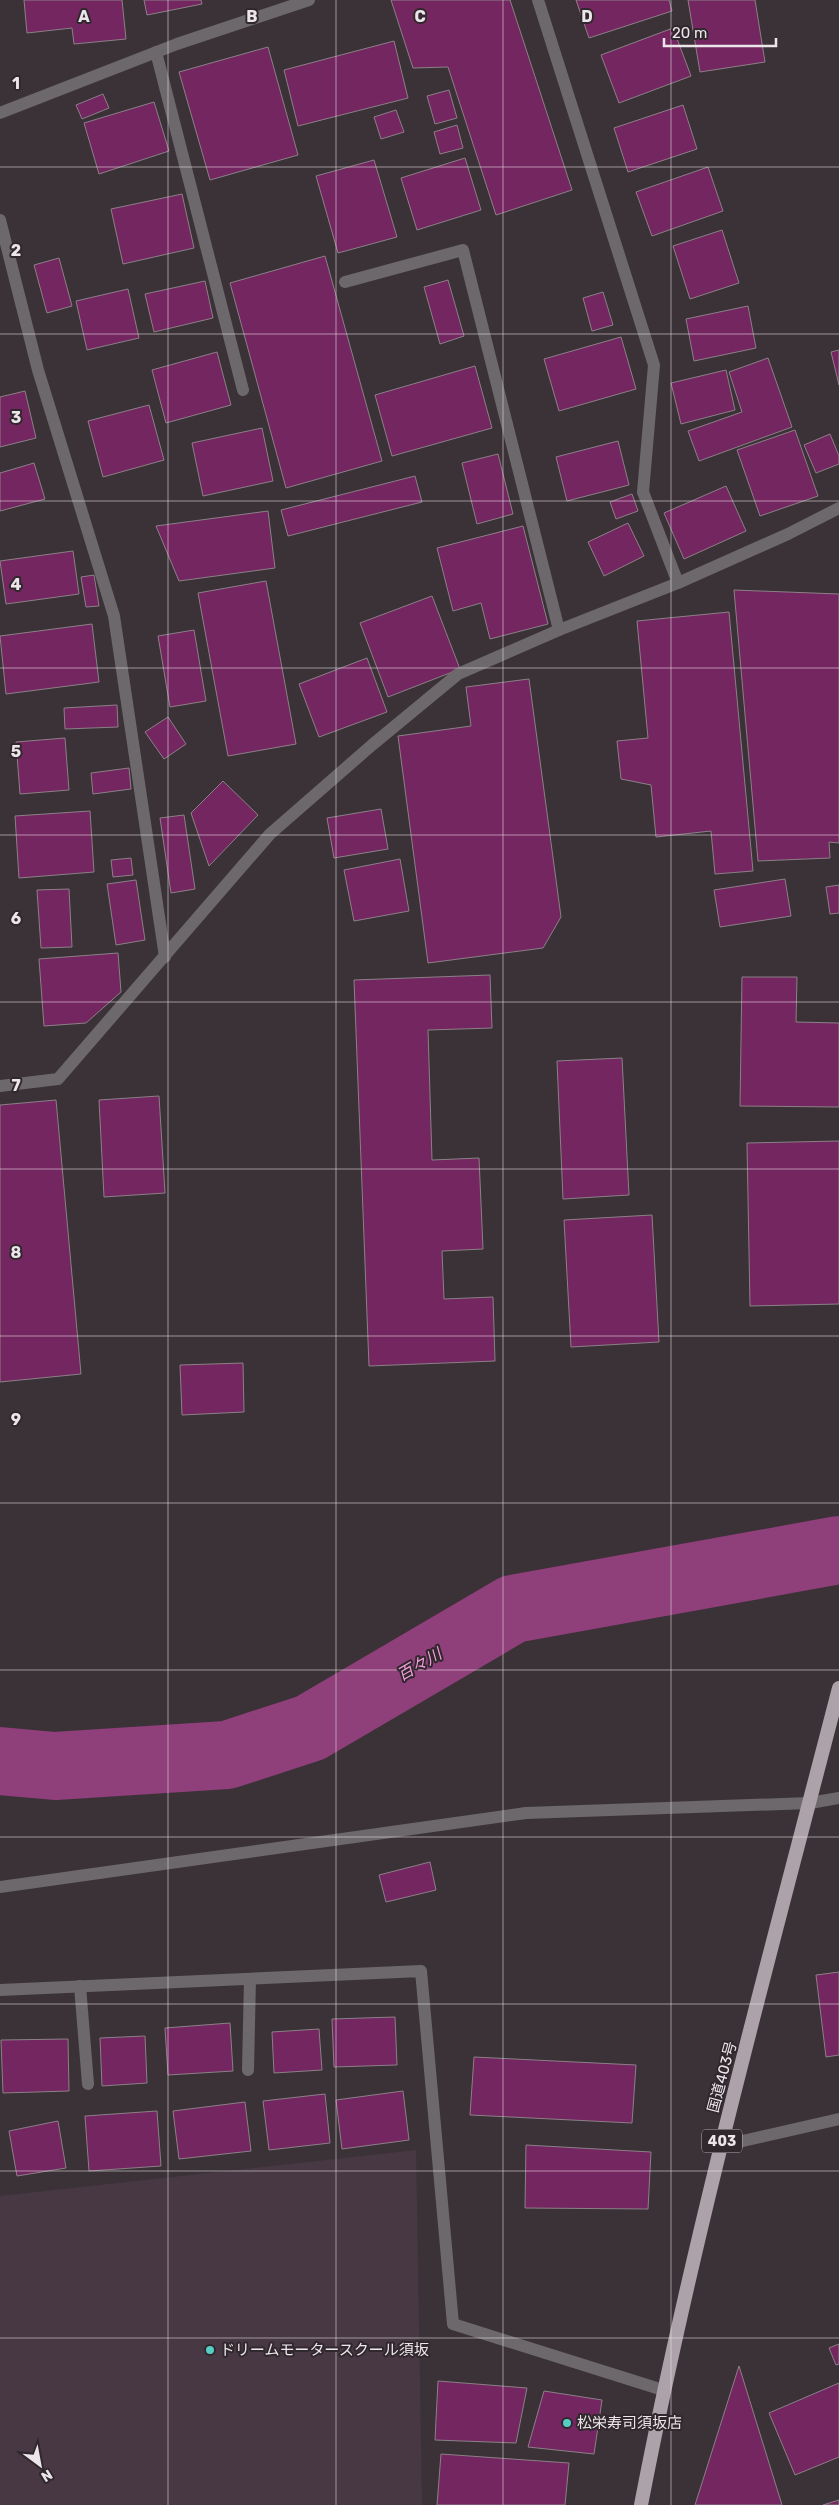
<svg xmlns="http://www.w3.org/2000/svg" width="839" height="2505" viewBox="0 0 839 2505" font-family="Rubik,'Noto Sans JP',sans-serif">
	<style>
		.built { fill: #483843 }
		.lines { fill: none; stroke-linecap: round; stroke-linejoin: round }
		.river { stroke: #8f3f79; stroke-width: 68 }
		.building { fill: #742660; stroke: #8b8087 }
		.service { stroke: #6c686b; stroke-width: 12 }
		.minor { stroke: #6c686b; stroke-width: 12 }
		.trunk { stroke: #ada2a9; stroke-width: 14 }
		.grid { fill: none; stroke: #ece6ea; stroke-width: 1; stroke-opacity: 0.55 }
		.poi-dot { fill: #55cec5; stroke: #31282e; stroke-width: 2 }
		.labels { text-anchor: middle; stroke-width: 4; stroke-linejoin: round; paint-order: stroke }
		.shield { fill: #31282e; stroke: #b4adb2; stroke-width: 1 }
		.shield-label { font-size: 14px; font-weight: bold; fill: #ece6ea }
		.street-label { font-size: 15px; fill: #ece6ea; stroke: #31282e }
		.poi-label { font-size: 15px; fill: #ece6ea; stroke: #31282e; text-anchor: start }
		.water-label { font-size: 16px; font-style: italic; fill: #f59edb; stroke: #31282e }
		.grid-label { font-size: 16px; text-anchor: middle; font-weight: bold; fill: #ece6ea; stroke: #31282e; stroke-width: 4; stroke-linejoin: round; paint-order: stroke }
	</style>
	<rect width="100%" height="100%" fill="#3b3238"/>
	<path class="built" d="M416 2150 422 2505H0V2196Z"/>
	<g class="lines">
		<path class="river" d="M0 1761 55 1766 227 1755 310 1728 513 1609 839 1550"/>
	</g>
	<g class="building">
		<path d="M24 0H122L126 39 74 44 72 28 27 33Z"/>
		<path d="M144 0H201L202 4 147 15Z"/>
		<path d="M391 0H510L572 190 496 215 448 67 413 68Z"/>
		<path d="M576 0H669L672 11 589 38Z"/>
		<path d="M688 0H755L765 62 700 72Z"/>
		<path d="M673 28 691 76 619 103 601 55Z"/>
		<path d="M394 41 408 98 298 126 284 70Z"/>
		<path d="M268 47 298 155 210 180 179 72Z"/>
		<path d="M449 90 457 118 435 124 427 96Z"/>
		<path d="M103 94 109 108 82 119 76 105Z"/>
		<path d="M154 102 169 151 99 174 84 123Z"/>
		<path d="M683 105 697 149 628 172 614 128Z"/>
		<path d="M396 110 404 132 381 139 374 117Z"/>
		<path d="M457 125 463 148 440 154 434 132Z"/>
		<path d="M465 158 481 210 417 230 401 178Z"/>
		<path d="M374 160 397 237 338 253 316 176Z"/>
		<path d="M708 167 723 211 652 236 636 192Z"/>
		<path d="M182 194 194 248 123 264 111 209Z"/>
		<path d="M722 230 739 283 690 299 673 246Z"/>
		<path d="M325 256 382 461 286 488 230 283Z"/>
		<path d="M59 258 72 306 47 313 34 265Z"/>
		<path d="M448 280 464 336 440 344 424 287Z"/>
		<path d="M205 281 213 318 154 332 145 294Z"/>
		<path d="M128 289 139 338 87 350 76 301Z"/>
		<path d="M603 292 613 325 592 331 583 298Z"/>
		<path d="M748 306 756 348 694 361 686 319Z"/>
		<path d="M621 337 636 389 559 411 544 359Z"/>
		<path d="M839 350V385L831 352Z"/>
		<path d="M217 352 231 405 166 423 152 370Z"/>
		<path d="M768 358 792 427 699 461 688 431 742 412 729 372Z"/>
		<path d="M475 366 492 428 392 456 375 395Z"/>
		<path d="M726 370 735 410 681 424 671 383Z"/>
		<path d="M25 391 36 438 0 447V397Z"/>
		<path d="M149 405 164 460 103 477 88 421Z"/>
		<path d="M262 428 273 481 203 496 192 443Z"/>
		<path d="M795 430 818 496 760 516 737 450Z"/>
		<path d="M830 434 839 456V464L816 473 804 445Z"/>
		<path d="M618 441 629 485 567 501 556 457Z"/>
		<path d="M498 454 513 514 477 524 462 463Z"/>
		<path d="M34 463 45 499 0 511V473Z"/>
		<path d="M415 476 422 502 288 536 281 510Z"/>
		<path d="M726 486 746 531 684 559 664 513Z"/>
		<path d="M632 494 638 511 616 519 610 502Z"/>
		<path d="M268 511 275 568 179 581 156 526Z"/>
		<path d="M628 523 644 556 604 576 588 542Z"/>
		<path d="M523 526 548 624 490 639 481 603 453 611 437 548Z"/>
		<path d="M73 551 79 594 6 604 0 561Z"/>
		<path d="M94 575 99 606 86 607 81 577Z"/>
		<path d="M266 581 296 744 228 756 198 593Z"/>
		<path d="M734 590 839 594V843L829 842 830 858 758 861Z"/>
		<path d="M432 596 460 669 388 697 360 623Z"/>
		<path d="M729 612 753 871 715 874 711 831 656 837 651 785 621 779 617 741 648 738 637 621Z"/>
		<path d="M92 624 99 682 6 694 0 636Z"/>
		<path d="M194 630 206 701 170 707 158 636Z"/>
		<path d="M367 658 387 712 319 737 299 684Z"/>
		<path d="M529 679 561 917 543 948 428 963 398 736 471 726 466 687Z"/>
		<path d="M117 705 118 727 65 729 64 708Z"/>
		<path d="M168 717 186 744 164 759 145 732Z"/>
		<path d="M65 738 69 790 20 794 16 742Z"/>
		<path d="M129 768 131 789 93 794 91 773Z"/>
		<path d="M223 781 258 815 209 866 191 813Z"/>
		<path d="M381 809 388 849 334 858 327 818Z"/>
		<path d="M90 811 94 872 19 878 15 816Z"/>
		<path d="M184 815 195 889 171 893 160 818Z"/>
		<path d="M131 858 133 875 113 877 111 860Z"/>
		<path d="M400 859 409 911 354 921 344 870Z"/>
		<path d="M785 879 791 916 720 927 714 890Z"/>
		<path d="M136 880 145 940 116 945 107 884Z"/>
		<path d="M839 885V913L830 914 826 887Z"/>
		<path d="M69 889 72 947 41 948 37 890Z"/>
		<path d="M118 953 121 992 86 1023 44 1026 39 959Z"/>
		<path d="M490 975 492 1028 428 1030 432 1160 479 1158 483 1249 442 1251 444 1299 493 1297 495 1361 369 1366 354 980Z"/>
		<path d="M742 977H797L796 1022 839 1023V1107L740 1106Z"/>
		<path d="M622 1058 629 1195 563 1199 557 1061Z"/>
		<path d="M159 1096 165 1193 104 1197 99 1100Z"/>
		<path d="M56 1100 81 1374 0 1382V1105Z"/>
		<path d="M839 1141V1304L750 1306 747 1143Z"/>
		<path d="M652 1215 659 1342 571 1347 564 1220Z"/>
		<path d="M243 1363 244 1412 182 1415 180 1365Z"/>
		<path d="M430 1862 436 1890 386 1902 379 1875Z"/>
		<path d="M839 1972V2055L826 2057 816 1975Z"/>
		<path d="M395 2017 397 2065 334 2067 332 2019Z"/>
		<path d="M230 2023 233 2071 168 2075 165 2028Z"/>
		<path d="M319 2029 322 2070 274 2073 272 2032Z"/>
		<path d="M145 2036 147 2083 102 2086 100 2038Z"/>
		<path d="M68 2039 69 2091 3 2093 1 2040Z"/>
		<path d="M474 2057 636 2065 632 2123 470 2115Z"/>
		<path d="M403 2091 409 2140 342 2149 336 2100Z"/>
		<path d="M325 2094 330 2143 269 2150 263 2101Z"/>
		<path d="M245 2102 251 2151 179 2159 173 2111Z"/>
		<path d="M157 2111 161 2166 89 2171 85 2116Z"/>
		<path d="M58 2121 66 2168 17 2176 9 2131Z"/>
		<path d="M526 2145 651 2152 648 2209 525 2208Z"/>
		<path d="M839 2344V2364L836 2365 829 2348Z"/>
		<path d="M739 2366 782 2505H695Z"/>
		<path d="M438 2381 527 2388 516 2443 435 2440Z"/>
		<path d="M839 2383V2457L795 2475 769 2413Z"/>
		<path d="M544 2391 602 2400 594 2454 528 2447Z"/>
		<path d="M441 2454 569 2463 565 2505H437Z"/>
		<path d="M839 2500V2505H823Z"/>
	</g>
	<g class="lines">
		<g class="service">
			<path d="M80 1986 88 2084"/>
			<path d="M248 2070 250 1979"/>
		</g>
		<g class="minor">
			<path d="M538 0 654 365 643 492 678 583"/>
			<path d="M156 52 243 390"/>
			<path d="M0 113 177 44 309 0"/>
			<path d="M0 220 38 370 114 616 165 957"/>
			<path d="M345 282 463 250 559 630"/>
			<path d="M0 1086 58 1079 270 834 372 745 458 674 559 630 678 583 788 534 839 508"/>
			<path d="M0 1887 526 1813 810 1803 839 1798"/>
			<path d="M0 1990 421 1971 453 2324 663 2390"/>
			<path d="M721 2146 839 2119"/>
		</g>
		<path class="trunk" d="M641 2505C694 2230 769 1959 839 1688"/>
	</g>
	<path class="grid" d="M168 0V2505M336 0V2505M503 0V2505M671 0V2505M0 167H839M0 334H839M0 501H839M0 668H839M0 835H839M0 1002H839M0 1169H839M0 1336H839M0 1503H839M0 1670H839M0 1837H839M0 2004H839M0 2171H839M0 2338H839"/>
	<g class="poi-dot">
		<circle cx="210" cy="2350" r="5"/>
		<circle cx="567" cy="2423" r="5"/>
	</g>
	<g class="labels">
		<rect class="shield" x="702" y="2129.5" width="40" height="23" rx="4"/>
		<g class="shield-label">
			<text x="722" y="2146">403</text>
		</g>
		<g class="street-label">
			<text transform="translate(722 2077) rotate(-75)" y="5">国道403号</text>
		</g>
		<g class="poi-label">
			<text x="220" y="2355">ドリームモータースクール須坂</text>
			<text x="577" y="2428">松栄寿司須坂店</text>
		</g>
		<g class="water-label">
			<text transform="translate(419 1664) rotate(-30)" y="6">百々川</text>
		</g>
	</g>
	<g class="grid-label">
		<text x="84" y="22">A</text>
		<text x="252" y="22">B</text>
		<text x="420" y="22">C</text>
		<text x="587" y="22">D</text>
		<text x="16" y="89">1</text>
		<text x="16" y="256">2</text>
		<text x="16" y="423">3</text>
		<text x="16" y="590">4</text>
		<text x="16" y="757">5</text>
		<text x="16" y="924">6</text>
		<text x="16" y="1091">7</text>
		<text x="16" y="1258">8</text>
		<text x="16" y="1425">9</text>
	</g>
	<g transform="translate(40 2465) rotate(148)" stroke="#31282e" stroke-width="4" paint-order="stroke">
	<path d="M0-4L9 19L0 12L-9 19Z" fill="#ece6ea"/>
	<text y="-8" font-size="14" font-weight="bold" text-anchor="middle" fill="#ece6ea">N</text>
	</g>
	<path d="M664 38v8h112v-8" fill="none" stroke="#ece6ea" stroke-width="2.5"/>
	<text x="672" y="38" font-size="15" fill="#ece6ea" stroke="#31282e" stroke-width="4" paint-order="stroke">20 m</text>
</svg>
